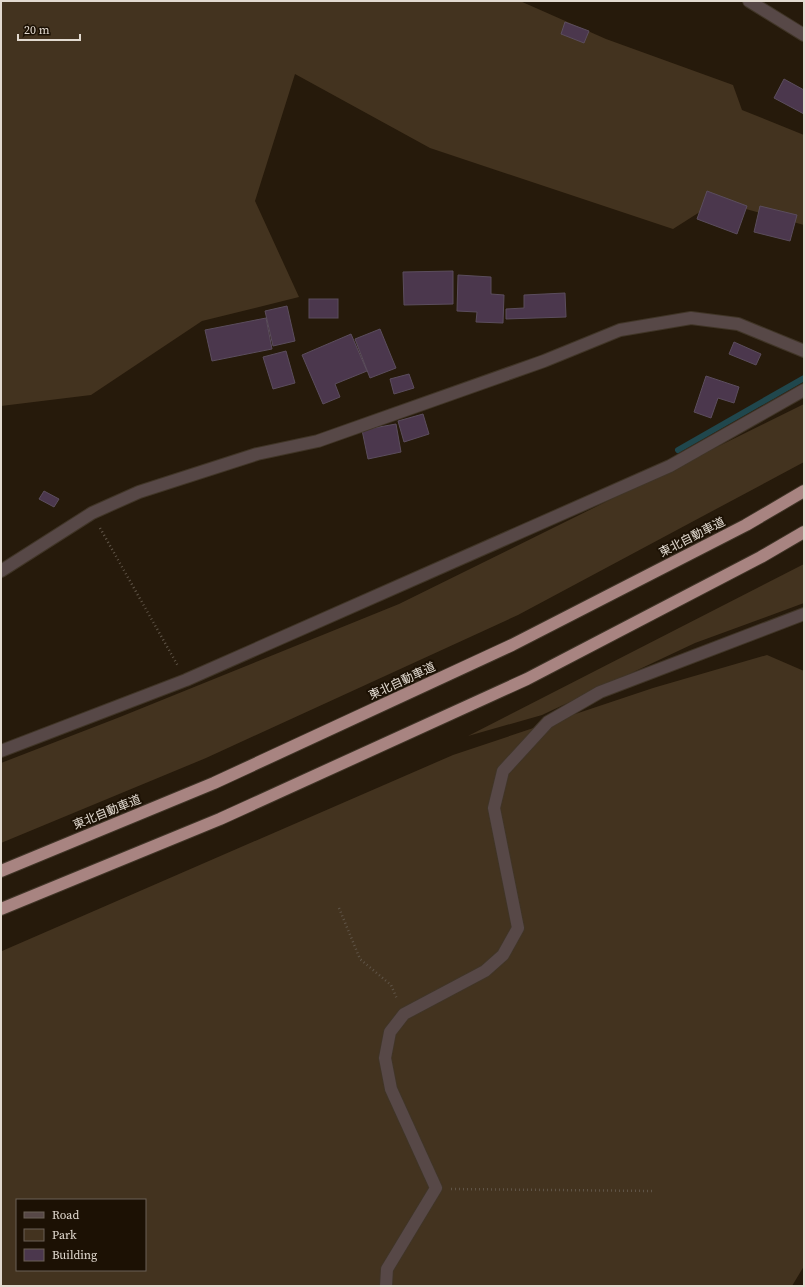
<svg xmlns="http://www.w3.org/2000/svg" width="805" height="1287" viewBox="0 0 805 1287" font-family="'Source Serif 4','Noto Sans JP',serif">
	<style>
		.green { fill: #43331f; fill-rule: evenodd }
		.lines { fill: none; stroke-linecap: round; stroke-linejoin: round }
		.stream { stroke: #20474d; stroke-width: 6 }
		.building { fill: #4b374d; stroke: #5b4d5d }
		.minor-casing { stroke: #403527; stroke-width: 14 }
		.motorway-casing { stroke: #403527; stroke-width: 14 }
		.path { stroke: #5f5447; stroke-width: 2.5; stroke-dasharray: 1 3; stroke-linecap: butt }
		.minor { stroke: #574847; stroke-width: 12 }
		.motorway { stroke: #a88481; stroke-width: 12 }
		.labels { text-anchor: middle; stroke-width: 4; stroke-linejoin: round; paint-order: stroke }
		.street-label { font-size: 12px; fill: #e2dad0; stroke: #1c1104 }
	</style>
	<rect width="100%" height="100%" fill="#261a0b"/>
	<g class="green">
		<path d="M1 1H520L606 39 733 85 742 110 804 135V225L717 201 673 229 430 148 295 74 255 201 299 297 202 321 91 395 1 406Z"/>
		<path d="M804 404V462L518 615 206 758 1 843V763L120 717 399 604Z"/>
		<path d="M804 564V603L695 643 542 715 468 736Z"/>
		<path d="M767 655 804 671V1266L792 1286H1L2 951 453 755 653 688ZM17 1200H145V1270H17Z"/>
	</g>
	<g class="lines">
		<path class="stream" d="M678 450 804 378"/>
	</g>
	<g class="building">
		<path d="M565 22 589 31 584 43 561 34Z"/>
		<path d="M784 79 804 90V114L774 98Z"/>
		<path d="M707 191 747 206 737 234 697 219Z"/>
		<path d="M760 206 797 215 790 241 754 232Z"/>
		<path d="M453 271V304L404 305 403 272Z"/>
		<path d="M458 275 491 277V294L504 295 503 323 476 322 477 312 457 311Z"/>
		<path d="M565 293 566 317 506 319V309L524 308V295Z"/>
		<rect x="309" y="299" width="29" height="19"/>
		<path d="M287 306 295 341 273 346 265 311Z"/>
		<path d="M266 318 272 349 212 361 205 330Z"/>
		<path d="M380 329 396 368 370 378 355 339Z"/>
		<path d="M351 334 367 371 335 384 340 397 323 404 302 355Z"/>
		<path d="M734 342 761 354 756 365 729 354Z"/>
		<path d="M286 351 295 383 273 389 263 357Z"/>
		<path d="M409 374 414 388 394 394 390 379Z"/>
		<path d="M706 376 739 387 734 403 718 398 711 418 694 412Z"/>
		<path d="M423 414 429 434 404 442 398 421Z"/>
		<path d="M396 424 401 452 368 459 362 430Z"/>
		<path d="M44 491 59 499 54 507 39 499Z"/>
	</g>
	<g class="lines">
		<g class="minor-casing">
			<g id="minor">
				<path d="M749 1 804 35"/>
				<path d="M1 571 92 513 139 492 257 454 318 441 544 361 620 330 691 318 738 324 804 351"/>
				<path d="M1 751 186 680 670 466 804 390"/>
				<path d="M386 1286 387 1269 436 1188 391 1089 385 1058 390 1032 404 1014 485 971 503 955 518 928 494 808 503 771 548 722 600 692 804 614"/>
			</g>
		</g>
		<g class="motorway-casing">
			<g id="motorway">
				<path d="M1 871 214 783 512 645 746 525 804 491"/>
				<path d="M1 909 220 819 527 679 761 557 804 532"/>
			</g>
		</g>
		<g class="path">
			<path d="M100 528 178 666"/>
			<path d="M339 908 360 959 391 985 397 999"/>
			<path d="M451 1189 654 1191"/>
		</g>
		<use href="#minor" class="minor"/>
		<use href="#motorway" class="motorway"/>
	</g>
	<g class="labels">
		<g class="street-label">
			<text transform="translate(692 537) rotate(-27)" y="4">東北自動車道</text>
			<text transform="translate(402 681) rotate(-25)" y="4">東北自動車道</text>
			<text transform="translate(107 812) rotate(-22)" y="4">東北自動車道</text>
		</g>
	</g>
	<rect width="805" height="1287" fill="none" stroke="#e2dad0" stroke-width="4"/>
	<rect x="16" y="1199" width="130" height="72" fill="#1c1104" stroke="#6b6156"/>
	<rect x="24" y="1212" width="20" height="6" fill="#574847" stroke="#6b6156"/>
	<text x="52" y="1219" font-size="12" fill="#e2dad0">Road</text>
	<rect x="24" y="1229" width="20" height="12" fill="#43331f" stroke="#6b6156"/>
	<text x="52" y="1239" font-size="12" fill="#e2dad0">Park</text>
	<rect x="24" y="1249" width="20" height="12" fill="#4b374d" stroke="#6b6156"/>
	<text x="52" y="1259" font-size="12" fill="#e2dad0">Building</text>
	<path d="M18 34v6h62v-6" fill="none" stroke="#e2dad0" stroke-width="2"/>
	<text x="24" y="34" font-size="12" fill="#e2dad0" stroke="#1c1104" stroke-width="3" paint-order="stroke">20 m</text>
</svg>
